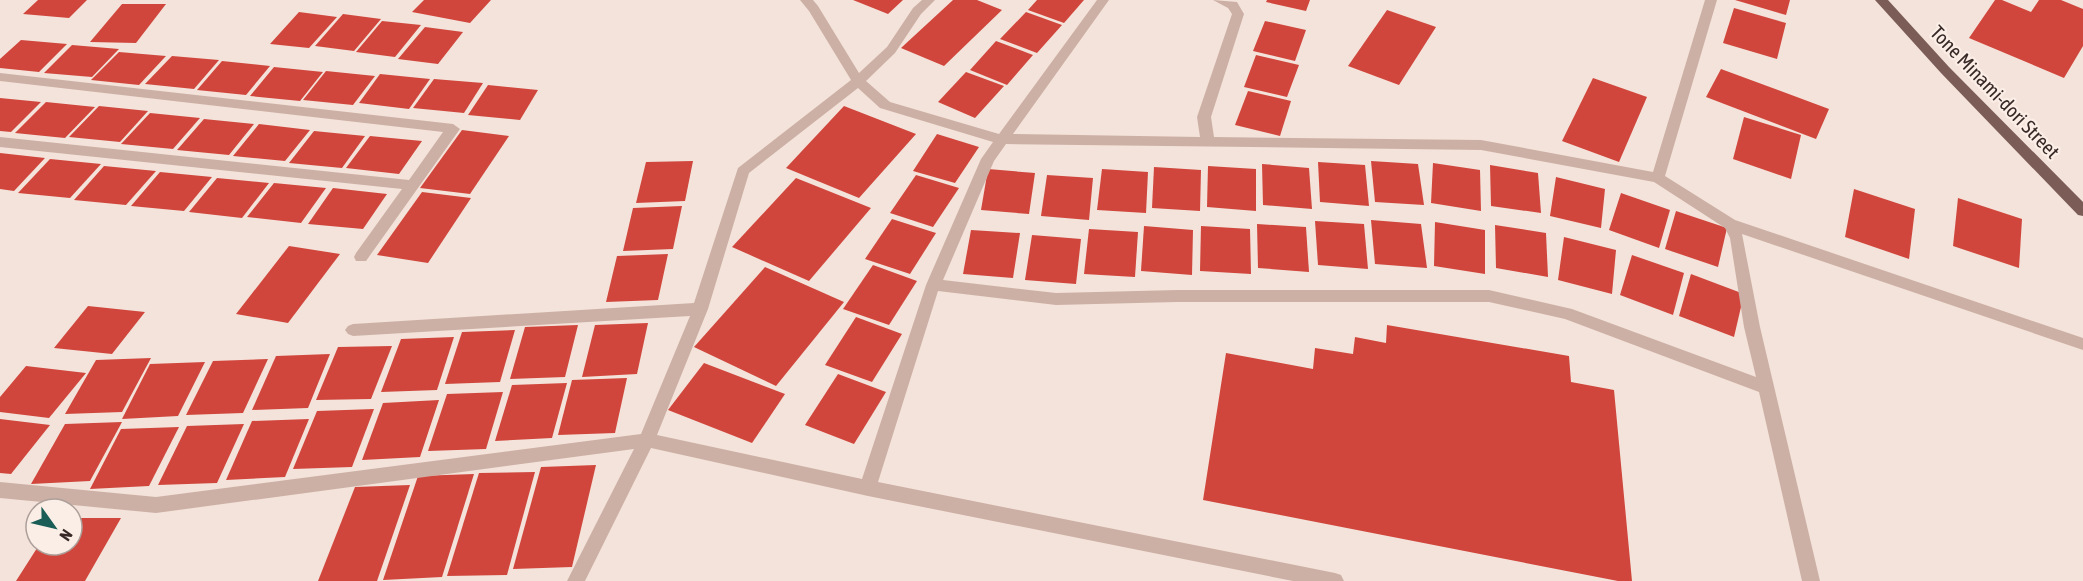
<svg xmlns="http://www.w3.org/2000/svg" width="2083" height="581" viewBox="0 0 2083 581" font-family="'Asap Condensed',sans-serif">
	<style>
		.building { fill: #d0463c }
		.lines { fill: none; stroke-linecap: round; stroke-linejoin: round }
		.minor { fill: #cdb0a5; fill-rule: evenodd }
		.primary { fill: #7b5c57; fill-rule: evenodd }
		.labels { text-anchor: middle; stroke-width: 4.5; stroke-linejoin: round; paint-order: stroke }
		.street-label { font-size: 20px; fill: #382927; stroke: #fbeee7 }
	</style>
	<rect width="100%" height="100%" fill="#f4e3da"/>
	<g class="building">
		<path d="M38 0H87L69 18 23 14Z"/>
		<path d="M424 0H491L470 23 412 12Z"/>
		<path d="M853 0H903L888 14Z"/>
		<path d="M953 0H977L1002 10 944 66 901 48Z"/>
		<path d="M1037 0H1084L1064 23 1028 10Z"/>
		<path d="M1267 0H1310L1306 11 1266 2Z"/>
		<path d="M1735 0H1790L1786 15Z"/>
		<path d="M1995 0H2002L2031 12 2039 0H2061L2083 9V46L2064 78 1969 38Z"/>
		<path d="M122 4H166L136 43 90 42Z"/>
		<path d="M1734 8 1786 23 1777 59 1723 43Z"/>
		<path d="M1387 10 1436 27 1399 85 1348 66Z"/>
		<path d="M299 12 337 17 309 48 270 44Z"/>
		<path d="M1026 12 1062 25 1037 53 1000 39Z"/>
		<path d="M343 14 381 19 354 51 315 46Z"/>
		<path d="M382 21 421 25 395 57 356 52Z"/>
		<path d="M1265 21 1306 30 1295 61 1253 51Z"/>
		<path d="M425 27 463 32 438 64 398 59Z"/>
		<path d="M21 40 67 44 39 72 0 68V59Z"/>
		<path d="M996 41 1033 55 1007 85 970 70Z"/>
		<path d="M72 45 119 49 92 77 44 73Z"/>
		<path d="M119 52 166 56 139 85 91 80Z"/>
		<path d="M1256 55 1299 65 1287 97 1244 87Z"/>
		<path d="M172 56 219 60 194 89 145 84Z"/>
		<path d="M222 61 270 66 246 95 197 90Z"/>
		<path d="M274 67 323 72 300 101 250 96Z"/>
		<path d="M1721 69 1829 109 1816 139 1706 97Z"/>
		<path d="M326 71 375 76 353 105 303 100Z"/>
		<path d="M966 72 1004 86 975 118 938 102Z"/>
		<path d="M380 74 430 79 409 109 359 103Z"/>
		<path d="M1593 78 1647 97 1619 162 1562 141Z"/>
		<path d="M434 79 483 83 464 113 413 108Z"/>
		<path d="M488 85 538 90 520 120 468 115Z"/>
		<path d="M1248 91 1291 101 1280 136 1235 125Z"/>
		<path d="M0 98 41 102 11 132 0 131Z"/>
		<path d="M46 102 95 107 65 138 15 133Z"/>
		<path d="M99 106 148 111 120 142 69 137Z"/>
		<path d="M844 106 916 134 859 198 786 168Z"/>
		<path d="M150 113 200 118 173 149 121 144Z"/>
		<path d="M1744 117 1801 135 1791 179 1733 159Z"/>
		<path d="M204 119 254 124 229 155 177 150Z"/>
		<path d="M259 124 310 130 285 161 233 156Z"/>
		<path d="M462 130 509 136 470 194 420 188Z"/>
		<path d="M314 131 365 136 342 168 289 163Z"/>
		<path d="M937 134 979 147 955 183 913 171Z"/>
		<path d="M370 136 422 141 399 174 346 168Z"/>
		<path d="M0 153 45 158 14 191 0 189Z"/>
		<path d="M50 159 101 164 70 198 18 193Z"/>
		<path d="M693 161 685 201 636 203 646 162Z"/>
		<path d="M1371 161 1418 164 1424 205 1375 202Z"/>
		<path d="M1318 162 1365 165 1369 206 1320 202Z"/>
		<path d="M1433 163 1480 170 1481 211 1431 203Z"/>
		<path d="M1262 164 1309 168 1312 209 1263 205Z"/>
		<path d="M1490 165 1538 173 1541 213 1491 206Z"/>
		<path d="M104 166 156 171 126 205 74 200Z"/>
		<path d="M1208 166 1256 169V211L1207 207Z"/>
		<path d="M1154 167 1201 170 1200 211 1152 208Z"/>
		<path d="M988 169 1035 173 1029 214 981 210Z"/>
		<path d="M1102 169 1148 172 1146 213 1097 210Z"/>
		<path d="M160 172 212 177 184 211 131 206Z"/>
		<path d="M916 175 959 188 933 227 890 213Z"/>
		<path d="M1047 175 1093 178 1089 220 1041 216Z"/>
		<path d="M1556 177 1605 189 1601 228 1550 216Z"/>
		<path d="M217 178 269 183 242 218 189 212Z"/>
		<path d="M796 178 871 208 809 281 732 247Z"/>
		<path d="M274 183 326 188 301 223 247 217Z"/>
		<path d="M333 188 387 194 363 229 308 224Z"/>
		<path d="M1854 189 1915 209 1909 259 1845 237Z"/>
		<path d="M422 192 471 198 428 263 377 255Z"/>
		<path d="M1621 193 1670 210 1659 248 1609 230Z"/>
		<path d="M1958 198 2022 219 2019 268 1953 246Z"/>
		<path d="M682 206 673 249 623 251 633 208Z"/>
		<path d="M1676 211 1727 228 1718 267 1665 249Z"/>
		<path d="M892 219 936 233 910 274 865 259Z"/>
		<path d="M1371 220 1421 224 1427 268 1375 264Z"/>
		<path d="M1315 221 1364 224 1368 269 1318 265Z"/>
		<path d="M1435 222 1485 230V274L1434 266Z"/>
		<path d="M1257 224 1306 227 1309 272 1258 268Z"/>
		<path d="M1495 225 1546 233 1548 277 1496 268Z"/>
		<path d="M1144 226 1193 230 1192 275 1141 271Z"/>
		<path d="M1201 226 1250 229 1251 274 1200 271Z"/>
		<path d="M1089 229 1138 232 1135 277 1084 274Z"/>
		<path d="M971 230 1020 233 1013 278 963 274Z"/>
		<path d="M1032 235 1081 239 1076 284 1025 280Z"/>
		<path d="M1564 237 1616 250 1612 294 1558 280Z"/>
		<path d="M289 246 340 254 288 323 236 314Z"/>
		<path d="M668 254 658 300 606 302 617 256Z"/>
		<path d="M1632 255 1684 273 1673 315 1620 295Z"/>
		<path d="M873 265 917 281 889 325 843 309Z"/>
		<path d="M765 267 844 302 776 386 694 347Z"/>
		<path d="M1691 274 1744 294 1734 337 1679 316Z"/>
		<path d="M88 306 145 312 112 354 54 348Z"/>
		<path d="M856 317 902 334 872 382 825 365Z"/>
		<path d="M648 323 637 374 582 377 595 325Z"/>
		<path d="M578 325 565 377 510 379 525 327Z"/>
		<path d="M1387 325 1569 356 1571 382 1614 390 1632 581H1618L1203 500 1226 353 1313 369 1315 348 1353 354 1355 337 1386 343Z"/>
		<path d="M515 330 500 382 445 384 462 332Z"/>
		<path d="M454 337 437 390 381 392 401 339Z"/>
		<path d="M392 346 371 399 316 400 338 347Z"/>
		<path d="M330 354 308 408 252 410 276 356Z"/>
		<path d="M151 358 122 412 65 414 96 360Z"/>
		<path d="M268 359 243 413 186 415 213 361Z"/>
		<path d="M205 362 178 416 122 419 150 364Z"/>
		<path d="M704 363 785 394 752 443 668 410Z"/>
		<path d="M26 366 86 373 49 418 0 412V397Z"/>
		<path d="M838 374 886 392 854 444 805 425Z"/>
		<path d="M627 378 615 433 558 435 572 380Z"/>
		<path d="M567 383 552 438 495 441 512 385Z"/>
		<path d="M503 392 486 449 428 451 447 394Z"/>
		<path d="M439 400 420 457 362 460 383 403Z"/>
		<path d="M374 409 352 467 293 469 317 411Z"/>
		<path d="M0 419 50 425 11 474 0 473Z"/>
		<path d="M309 419 285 477 226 480 252 421Z"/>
		<path d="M122 422 90 481 31 484 65 424Z"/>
		<path d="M244 424 217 483 158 485 187 426Z"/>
		<path d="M179 427 149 486 90 489 121 429Z"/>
		<path d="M596 465 572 567 513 569 541 467Z"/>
		<path d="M535 472 507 575 447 576 479 473Z"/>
		<path d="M474 474 442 577 383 580 418 476Z"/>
		<path d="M410 485 377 581H318L355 487Z"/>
		<path d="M72 518H121L85 581H16L39 545H72Z"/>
	</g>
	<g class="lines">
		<g class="minor">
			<path d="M800 0H813L818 6 859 73 887 47 913 8 922 0H935L921 14 895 53 866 81 890 102 999 134 1097 0H1109L1013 134 1200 137 1197 117 1232 14 1228 8 1213 0 1237 2 1244 14 1211 117 1214 137 1481 140 1653 172 1705 0H1717L1665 176 1735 220 2083 338V350L1742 234 1760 327 1820 581H1802L1759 392 1565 319 1489 302H1177L1056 305 938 291 878 482 1335 573 1341 575 1344 581H1293L868 496 651 448 585 581H567L634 449 156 513 0 498V482L156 497 641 434 690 316 353 336 348 334 345 330 348 326 353 324 694 303 738 168 851 80 809 11ZM858 88 880 108 993 142 981 159 926 285 862 479 657 435 708 309 749 173ZM1006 144 1481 150 1654 182 1725 228 1730 238 1744 327 1756 377 1572 309 1489 290H1177L1056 293 943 280 994 161Z"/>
			<path d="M0 73 453 124 460 129 366 261H356L354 257 356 253 402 189 0 147V137L409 180 443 132 0 81Z"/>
		</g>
		<path class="primary" d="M1875 0H1888L1949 67 2083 202V216L2078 215 1941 73Z"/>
	</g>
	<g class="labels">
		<g class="street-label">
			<text transform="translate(1995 92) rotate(46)" y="7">Tone Minami-dori Street</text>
		</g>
	</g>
	<g transform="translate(54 527) rotate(124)"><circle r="28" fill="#fbeee7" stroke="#ad9f9a" stroke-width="1.5"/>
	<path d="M0-4.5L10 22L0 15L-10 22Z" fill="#195d56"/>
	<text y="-9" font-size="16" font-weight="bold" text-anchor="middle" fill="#382927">N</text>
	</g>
</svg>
